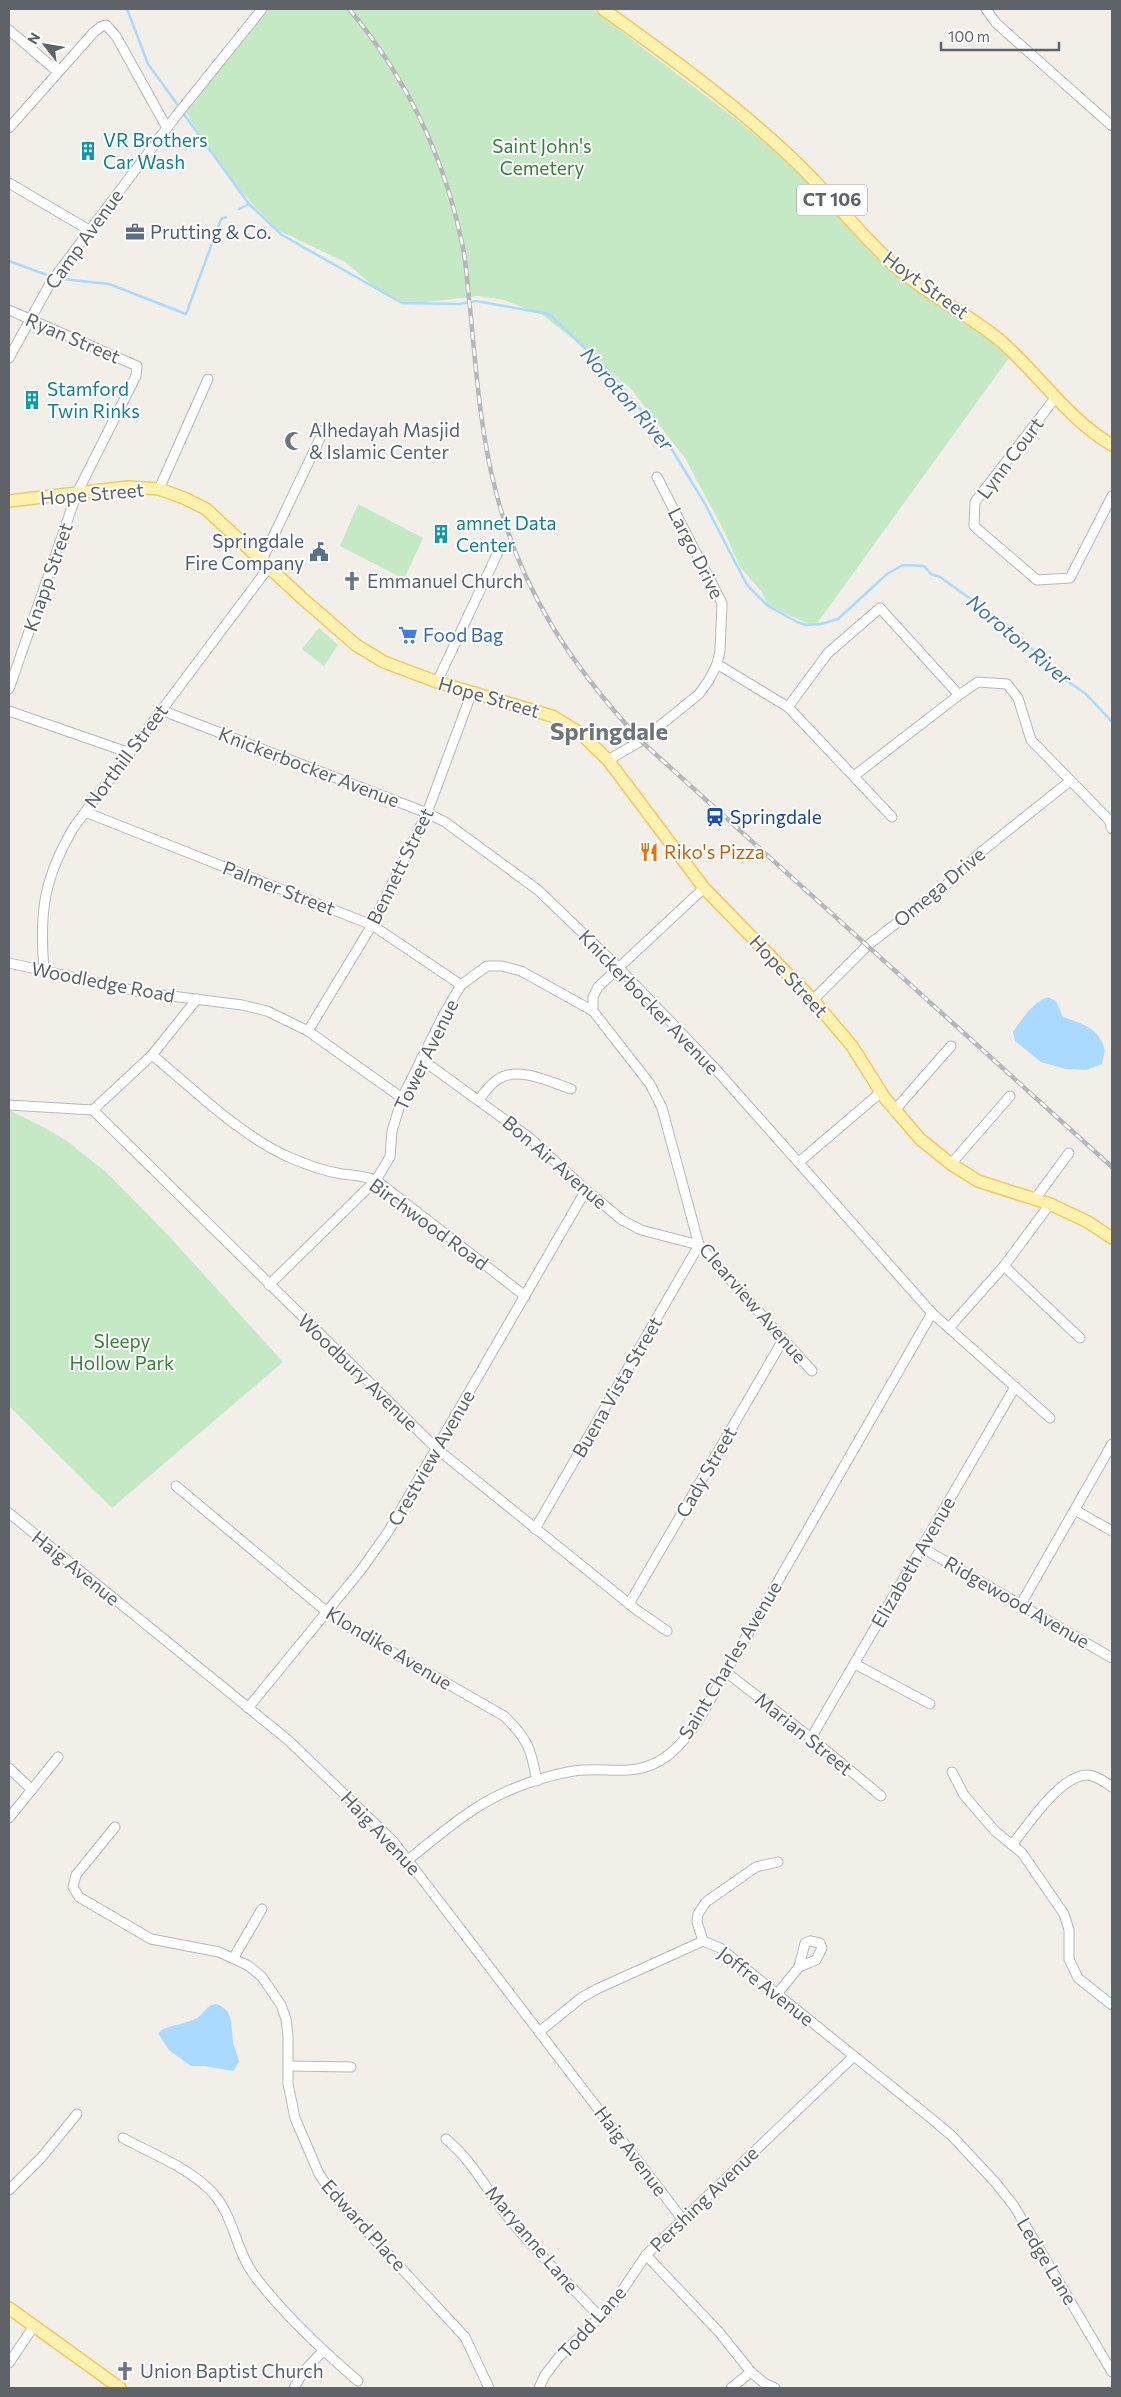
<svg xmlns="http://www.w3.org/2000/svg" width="1121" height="2397" viewBox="0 0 1121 2397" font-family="Commissioner,sans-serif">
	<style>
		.green { fill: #c5e8c5 }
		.water { fill: #aadaff }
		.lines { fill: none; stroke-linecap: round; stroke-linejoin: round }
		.stream { stroke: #aadaff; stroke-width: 2.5 }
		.minor-casing { stroke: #b5b8bc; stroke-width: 11 }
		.major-casing { stroke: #f2c960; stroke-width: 14 }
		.minor { stroke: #fff; stroke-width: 9 }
		.major { stroke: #fff2af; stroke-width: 11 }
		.rail-casing { stroke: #b6b7b8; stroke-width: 4.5 }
		.rail { stroke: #fff; stroke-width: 2.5; stroke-dasharray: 8; stroke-linecap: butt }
		.labels { text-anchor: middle; stroke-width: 4; stroke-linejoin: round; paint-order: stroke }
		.shield { fill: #fff; stroke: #8f9295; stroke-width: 1 }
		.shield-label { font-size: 18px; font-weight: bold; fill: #5f6368 }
		.culture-label { font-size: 19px; fill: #0d838f; stroke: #fff; text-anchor: start }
		.park-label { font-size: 19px; fill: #348238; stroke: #fff }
		.service-label { font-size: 19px; fill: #4e5e75; stroke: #fff; text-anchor: start }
		.street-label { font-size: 19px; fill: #5f6368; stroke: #fff }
		.worship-label { font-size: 19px; fill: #5b616d; stroke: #fff; text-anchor: start }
		.shop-label { font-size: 19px; fill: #366cbe; stroke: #fff; text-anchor: start }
		.transit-label { font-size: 19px; fill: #164399; stroke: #fff; text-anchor: start }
		.food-label { font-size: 19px; fill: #c56008; stroke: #fff; text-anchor: start }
		.water-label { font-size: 20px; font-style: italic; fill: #4174aa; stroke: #fff }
		.district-label { font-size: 24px; font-weight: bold; fill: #70757a; stroke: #fff }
	</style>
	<rect width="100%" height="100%" fill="#f1efe8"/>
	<g class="green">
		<path d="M266 9H592L728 113 806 176 871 251 1011 355 818 622 809 624 768 606 762 592 740 567 724 531 685 458 631 389 578 343 543 315 504 300 479 296 408 304 383 294 345 262 280 231 255 207 221 167 190 119 185 108Z"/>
		<path d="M358 504 423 538 404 579 340 546Z"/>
		<path d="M319 628 338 645 324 666 302 649Z"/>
		<path d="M9 1110 45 1128 67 1141 107 1173 168 1235 283 1362 112 1508 9 1406Z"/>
	</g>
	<g class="water">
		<path d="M1048 997 1056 1001 1063 1017C1083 1024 1099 1028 1105 1050L1102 1064 1086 1070 1066 1069 1041 1062 1015 1041 1013 1032C1021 1020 1033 1002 1048 997Z"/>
		<path d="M216 2004C235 2010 231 2028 233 2043 235 2050 238 2055 239 2062L233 2071 205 2066H191L169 2050 158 2033C168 2024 185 2025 197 2018 204 2014 206 2005 216 2004Z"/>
	</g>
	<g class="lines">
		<g class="stream">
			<path d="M127 9 148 64 180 108"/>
			<path d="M183 113 249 204 282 235 402 303 459 304 476 301 549 314 609 371 668 443 705 504 747 585 768 606 797 622 806 625 821 624 838 619 887 574 903 565 924 566 931 574 940 577 1007 625 1033 650 1047 667 1086 694 1112 722"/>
			<path d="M239 209 249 204"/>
			<path d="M9 261 47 275"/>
			<path d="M63 279 109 284 186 314 221 219 226 217"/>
		</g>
		<g class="minor-casing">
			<g id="minor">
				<path d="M986 9 996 23 1112 126"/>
				<path d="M9 30 58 72"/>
				<path d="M9 128 94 32 102 26 106 25 116 36 167 128"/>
				<path d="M9 183 89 230"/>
				<path d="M9 310 137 366 136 376 77 493 9 689"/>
				<path d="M9 358 51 282 176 116 262 9"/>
				<path d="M1056 397 975 502 974 526 1037 580 1070 578 1112 496"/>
				<path d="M159 489 208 379"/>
				<path d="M262 560 324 430"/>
				<path d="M717 664 788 707 892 817"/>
				<path d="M437 682 499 550"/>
				<path d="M788 707 828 653 880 608 959 695"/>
				<path d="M161 710 427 813 445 822 538 890 619 968 712 1065 932 1313 1050 1418"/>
				<path d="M9 711 130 753"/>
				<path d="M608 760 641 741 699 694 709 680 717 664 720 651 722 603 657 477"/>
				<path d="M854 776 959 695 978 682 1007 684 1018 698 1031 740 1109 820 1112 829"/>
				<path d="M85 812 372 925 461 985"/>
				<path d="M704 888 598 987 593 997V1011L650 1084 662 1108 699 1245 812 1371"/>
				<path d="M9 963 140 992 242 1005 267 1011 308 1031 402 1098"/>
				<path d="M44 970C39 911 44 878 74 827L269 567"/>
				<path d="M813 1000 867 946 947 884 981 852 1070 781"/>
				<path d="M308 1031 372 925 427 813 472 692"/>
				<path d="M152 1055C194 1089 240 1136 291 1158 307 1165 324 1171 342 1174 354 1175 364 1176 376 1180L525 1296"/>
				<path d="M421 1059 530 1138 586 1190 622 1220 641 1230 699 1245"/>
				<path d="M479 1100C484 1093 489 1085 497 1080 517 1065 550 1082 571 1089"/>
				<path d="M9 1105 93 1110 152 1055 197 999"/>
				<path d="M93 1110 437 1449 638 1611 667 1631"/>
				<path d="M894 1111 951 1046"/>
				<path d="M799 1162 880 1093"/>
				<path d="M951 1164 1010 1096"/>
				<path d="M1035 1199 1069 1153"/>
				<path d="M1004 1266 1080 1338"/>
				<path d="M269 1285 376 1180 390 1157 392 1131 402 1098 444 1014 461 985 487 966H502L521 971 593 1011"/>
				<path d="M949 1328 1004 1266 1050 1204"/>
				<path d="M176 1486 327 1612 350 1628 504 1716C528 1739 531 1749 537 1781"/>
				<path d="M1075 1510 1112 1531"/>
				<path d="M9 1513 288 1740 393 1841 683 2220"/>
				<path d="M535 1529 699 1245"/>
				<path d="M921 1547 1112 1658"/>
				<path d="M629 1604 783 1340"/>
				<path d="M1021 1604 1112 1444"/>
				<path d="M855 1664 930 1704"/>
				<path d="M726 1672 811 1738 881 1796"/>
				<path d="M248 1708 361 1570 388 1532 586 1190"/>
				<path d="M811 1738 1015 1387"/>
				<path d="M9 1768 32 1790"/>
				<path d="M952 1772 964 1795 995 1831 1022 1853 1064 1914 1069 1930V1959L1078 1978 1112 2005"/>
				<path d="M9 1818 58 1757"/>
				<path d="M115 1827 76 1875 73 1887 79 1897 151 1939 219 1952 249 1966 262 1977 281 2005 286 2019 288 2035V2084L295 2118 319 2174 335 2197 465 2337 489 2388"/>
				<path d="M1012 1845C1028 1825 1061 1774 1088 1775 1097 1776 1105 1782 1112 1787"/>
				<path d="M409 1859C431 1842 452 1823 476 1808 502 1791 537 1778 568 1772 605 1764 633 1781 667 1756 694 1736 709 1700 726 1672L932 1313"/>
				<path d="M703 1941 697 1922 698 1914 706 1902 756 1867 778 1862"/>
				<path d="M234 1957 262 1909"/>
				<path d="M777 1994 799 1967 805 1943 810 1941 820 1943 822 1948 816 1960 799 1967"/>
				<path d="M539 2032 581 1998 597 1989 703 1941 720 1948 927 2115 952 2136 995 2182 1014 2206 1112 2372"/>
				<path d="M289 2066 351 2067"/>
				<path d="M123 2138C152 2154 183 2165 208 2188 234 2212 234 2248 254 2275 283 2314 322 2350 358 2381"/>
				<path d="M446 2139C473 2161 487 2191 508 2217 536 2252 569 2284 600 2317"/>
				<path d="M9 2190 41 2158 77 2114"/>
				<path d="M646 2255 719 2332 751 2372"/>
				<path d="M9 2363 34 2326"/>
				<path d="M294 2388 303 2372 323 2351"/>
				<path d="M539 2388 545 2375 559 2357 613 2304 646 2255 854 2056"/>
				<path d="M731 2388 751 2372 764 2383 775 2388"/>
			</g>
		</g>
		<g class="major-casing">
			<g id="major">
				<path d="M603 9C670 57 738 106 798 164 832 197 861 236 897 268 929 296 969 314 1002 342 1039 375 1069 420 1112 445"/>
				<path d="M9 501 128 487 159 489 184 498 206 509 302 598 356 645 384 662 437 682 552 716 580 733 608 760 704 888 813 1000 852 1046 884 1097 920 1139 951 1164 978 1181 1050 1204 1088 1222 1112 1238"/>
				<path d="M9 2308 120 2388"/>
			</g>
		</g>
		<use href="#minor" class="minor"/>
		<use href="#major" class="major"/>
		<g class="rail-casing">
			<path id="rail" d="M349 9C406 77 444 157 462 243 467 264 467 287 470 308 476 368 480 430 495 488 520 590 571 665 641 741L1112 1167"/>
		</g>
		<use href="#rail" class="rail"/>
	</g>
	<defs>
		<g id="building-bare" transform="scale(1.5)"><path d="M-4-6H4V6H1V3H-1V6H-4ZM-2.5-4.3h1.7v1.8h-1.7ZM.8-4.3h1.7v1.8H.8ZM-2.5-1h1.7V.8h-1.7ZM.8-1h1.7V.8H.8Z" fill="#0f9aa8" stroke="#fff" stroke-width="2.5" paint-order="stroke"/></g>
		<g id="office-bare" transform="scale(1.5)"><path d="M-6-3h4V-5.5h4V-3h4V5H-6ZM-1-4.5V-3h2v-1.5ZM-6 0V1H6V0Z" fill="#5c6f8a" stroke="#fff" stroke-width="2.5" paint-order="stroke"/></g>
		<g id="mosque-bare" transform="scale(1.5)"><path d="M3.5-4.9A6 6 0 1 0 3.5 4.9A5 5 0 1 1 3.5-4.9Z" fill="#6b7280" stroke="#fff" stroke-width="2.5" paint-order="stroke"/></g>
		<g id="civic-bare" transform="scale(1.5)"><path d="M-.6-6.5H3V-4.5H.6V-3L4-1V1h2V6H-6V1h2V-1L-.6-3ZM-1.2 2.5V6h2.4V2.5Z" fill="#5c6f8a" stroke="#fff" stroke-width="2.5" paint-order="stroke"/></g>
		<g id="church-bare" transform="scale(1.5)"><path d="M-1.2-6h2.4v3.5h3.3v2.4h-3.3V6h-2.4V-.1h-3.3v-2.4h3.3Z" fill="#6b7280" stroke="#fff" stroke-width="2.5" paint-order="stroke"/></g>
		<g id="supermarket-bare" transform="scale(1.5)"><path d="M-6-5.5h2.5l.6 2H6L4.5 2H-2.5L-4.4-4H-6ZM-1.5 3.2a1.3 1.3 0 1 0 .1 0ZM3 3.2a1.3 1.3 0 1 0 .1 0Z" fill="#3f7fe0" stroke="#fff" stroke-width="2.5" paint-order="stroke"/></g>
		<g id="station-bare" transform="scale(1.5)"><path d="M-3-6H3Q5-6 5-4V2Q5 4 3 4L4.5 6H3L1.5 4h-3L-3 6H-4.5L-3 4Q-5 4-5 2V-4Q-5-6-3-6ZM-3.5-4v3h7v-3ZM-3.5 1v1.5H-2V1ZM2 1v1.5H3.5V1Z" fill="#1a4fb4" stroke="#fff" stroke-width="2.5" paint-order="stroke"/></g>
		<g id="restaurant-bare" transform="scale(1.5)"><path d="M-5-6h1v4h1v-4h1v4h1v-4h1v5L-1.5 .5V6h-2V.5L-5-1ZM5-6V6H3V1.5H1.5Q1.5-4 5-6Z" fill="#e8710a" stroke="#fff" stroke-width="2.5" paint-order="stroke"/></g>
	</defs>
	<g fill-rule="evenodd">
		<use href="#building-bare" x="88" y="151"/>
		<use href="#office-bare" x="135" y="232"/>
		<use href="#building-bare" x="32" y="400"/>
		<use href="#mosque-bare" x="294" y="441"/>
		<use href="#building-bare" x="441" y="534"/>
		<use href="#civic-bare" x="319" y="552"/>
		<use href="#church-bare" x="352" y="581"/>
		<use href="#supermarket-bare" x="408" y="635"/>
		<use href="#station-bare" x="715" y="817"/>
		<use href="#restaurant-bare" x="649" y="852"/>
		<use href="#church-bare" x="125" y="2371"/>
	</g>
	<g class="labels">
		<rect class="shield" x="797" y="184.5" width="70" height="31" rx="4"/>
		<g class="shield-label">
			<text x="832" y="206">CT 106</text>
		</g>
		<g class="culture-label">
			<text x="103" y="147">VR Brothers<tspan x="103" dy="22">Car Wash</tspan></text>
			<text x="47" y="396">Stamford<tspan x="47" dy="22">Twin Rinks</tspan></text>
			<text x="456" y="530">amnet Data<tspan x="456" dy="22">Center</tspan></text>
		</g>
		<g class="park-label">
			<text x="542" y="153">Saint John's<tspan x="542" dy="22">Cemetery</tspan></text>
			<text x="122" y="1348">Sleepy<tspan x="122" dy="22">Hollow Park</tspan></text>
		</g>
		<g class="service-label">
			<text x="150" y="239">Prutting &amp; Co.</text>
			<text x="304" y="548" text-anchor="end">Springdale<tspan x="304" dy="22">Fire Company</tspan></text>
		</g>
		<g class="street-label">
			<text transform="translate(84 239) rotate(-54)" y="7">Camp Avenue</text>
			<text transform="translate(926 285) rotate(36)" y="7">Hoyt Street</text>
			<text transform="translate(73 338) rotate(23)" y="7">Ryan Street</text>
			<text transform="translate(1010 458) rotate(-53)" y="7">Lynn Court</text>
			<text transform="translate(92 494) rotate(-5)" y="7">Hope Street</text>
			<text transform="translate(696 553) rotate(63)" y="7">Largo Drive</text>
			<text transform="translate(48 577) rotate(-71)" y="7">Knapp Street</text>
			<text transform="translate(489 697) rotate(16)" y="7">Hope Street</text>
			<text transform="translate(126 756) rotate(-53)" y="7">Northill Street</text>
			<text transform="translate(309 767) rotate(21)" y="7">Knickerbocker Avenue</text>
			<text transform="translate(400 866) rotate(-64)" y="7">Bennett Street</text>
			<text transform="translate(939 887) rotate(-40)" y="7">Omega Drive</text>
			<text transform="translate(279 888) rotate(21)" y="7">Palmer Street</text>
			<text transform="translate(789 976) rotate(47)" y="7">Hope Street</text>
			<text transform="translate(103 982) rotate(11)" y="7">Woodledge Road</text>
			<text transform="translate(649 1002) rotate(46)" y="7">Knickerbocker Avenue</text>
			<text transform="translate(426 1055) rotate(-64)" y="7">Tower Avenue</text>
			<text transform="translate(555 1162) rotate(41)" y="7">Bon Air Avenue</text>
			<text transform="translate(429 1224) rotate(36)" y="7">Birchwood Road</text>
			<text transform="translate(753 1303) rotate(49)" y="7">Clearview Avenue</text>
			<text transform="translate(358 1372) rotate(44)" y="7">Woodbury Avenue</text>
			<text transform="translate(617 1387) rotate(-60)" y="7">Buena Vista Street</text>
			<text transform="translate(431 1458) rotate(-60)" y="7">Crestview Avenue</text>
			<text transform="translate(706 1472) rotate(-60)" y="7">Cady Street</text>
			<text transform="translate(913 1562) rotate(-60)" y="7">Elizabeth Avenue</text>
			<text transform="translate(76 1568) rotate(39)" y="7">Haig Avenue</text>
			<text transform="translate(1017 1602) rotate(30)" y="7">Ridgewood Avenue</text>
			<text transform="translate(389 1648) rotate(31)" y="7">Klondike Avenue</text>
			<text transform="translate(730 1660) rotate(-59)" y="7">Saint Charles Avenue</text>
			<text transform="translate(804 1734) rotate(39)" y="7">Marian Street</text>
			<text transform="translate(381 1833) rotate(47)" y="7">Haig Avenue</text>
			<text transform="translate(766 1986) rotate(38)" y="7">Joffre Avenue</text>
			<text transform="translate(631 2151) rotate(53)" y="7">Haig Avenue</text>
			<text transform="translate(704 2199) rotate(-44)" y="7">Pershing Avenue</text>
			<text transform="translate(364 2225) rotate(48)" y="7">Edward Place</text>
			<text transform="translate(532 2239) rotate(50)" y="7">Maryanne Lane</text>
			<text transform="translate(1047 2261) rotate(59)" y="7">Ledge Lane</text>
			<text transform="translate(592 2322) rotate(-48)" y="7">Todd Lane</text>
		</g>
		<g class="worship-label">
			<text x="309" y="437">Alhedayah Masjid<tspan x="309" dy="22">&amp; Islamic Center</tspan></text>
			<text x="367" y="588">Emmanuel Church</text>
			<text x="140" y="2378">Union Baptist Church</text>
		</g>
		<g class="shop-label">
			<text x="423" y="642">Food Bag</text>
		</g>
		<g class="transit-label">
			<text x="730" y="824">Springdale</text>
		</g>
		<g class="food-label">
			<text x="664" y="859">Riko's Pizza</text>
		</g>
		<g class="water-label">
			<text transform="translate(627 399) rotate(49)" y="7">Noroton River</text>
			<text transform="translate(1019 640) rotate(40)" y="7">Noroton River</text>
		</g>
		<g class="district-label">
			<text x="609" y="740">Springdale</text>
		</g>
	</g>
	<rect width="1121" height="2397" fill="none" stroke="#5f6368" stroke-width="20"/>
	<g transform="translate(45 45) rotate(301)" stroke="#ffffff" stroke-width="4" paint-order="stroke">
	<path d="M0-4L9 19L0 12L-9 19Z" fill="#5f6368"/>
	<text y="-8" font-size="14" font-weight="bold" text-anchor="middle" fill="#5f6368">N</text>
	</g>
	<path d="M941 42v8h118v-8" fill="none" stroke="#5f6368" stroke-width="2.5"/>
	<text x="948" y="42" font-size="15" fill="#5f6368" stroke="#ffffff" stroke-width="4" paint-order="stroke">100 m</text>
</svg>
